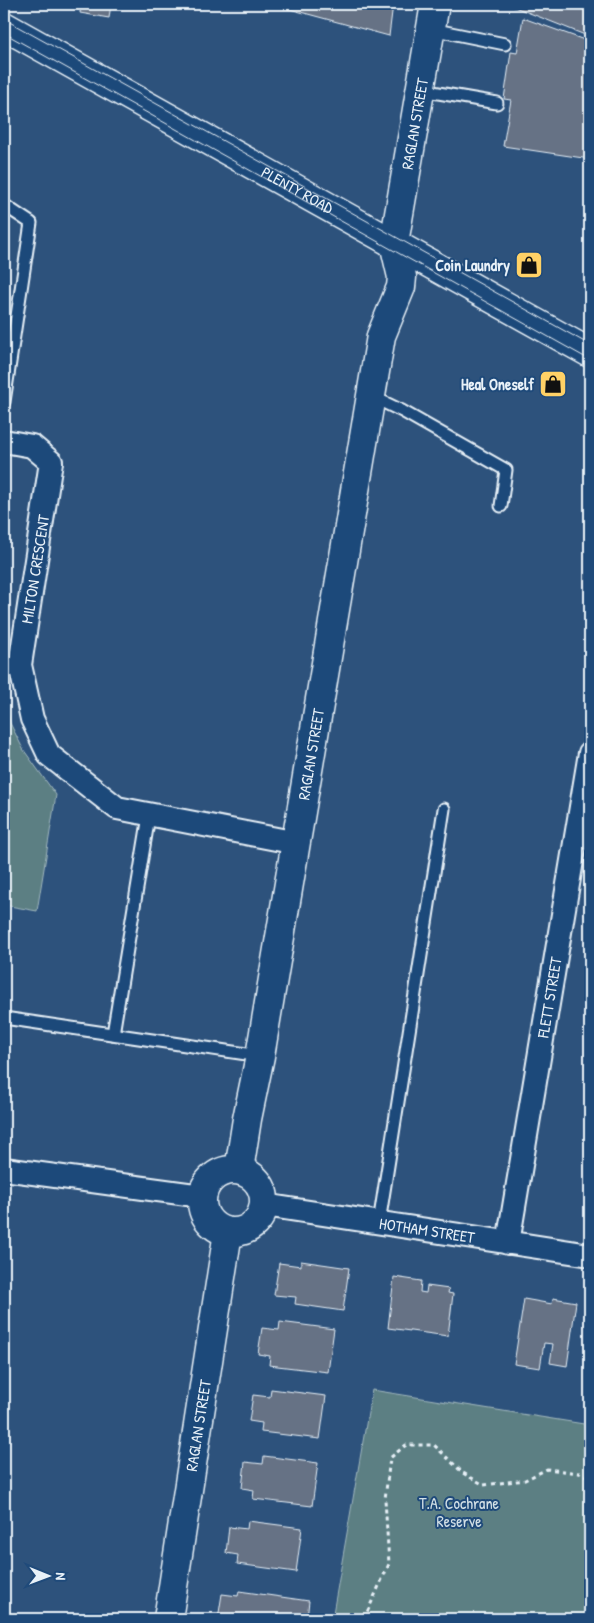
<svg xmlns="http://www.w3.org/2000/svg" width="594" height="1623" viewBox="0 0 594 1623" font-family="'Patrick Hand',sans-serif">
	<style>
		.green { fill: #5c7f83; stroke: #a2b8be }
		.building { fill: #667285; stroke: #e8f1f8 }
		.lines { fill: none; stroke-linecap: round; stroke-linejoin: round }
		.lane-casing { stroke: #e8f1f8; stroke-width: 15 }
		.street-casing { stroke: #e8f1f8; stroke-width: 26 }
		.secondary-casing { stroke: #e8f1f8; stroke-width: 31 }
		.path { stroke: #e8f1f8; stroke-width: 3; stroke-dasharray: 4 4; stroke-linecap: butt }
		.lane { stroke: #1f4a7a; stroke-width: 11 }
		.street { stroke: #1f4a7a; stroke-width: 22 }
		.secondary { stroke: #1f4a7a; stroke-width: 28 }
		.tram { stroke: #e8f1f8; stroke-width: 1 }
		.labels { text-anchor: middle; stroke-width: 4; stroke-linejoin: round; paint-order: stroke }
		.street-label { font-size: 16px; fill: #e8f1f8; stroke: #1f4a7a }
		.poi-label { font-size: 16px; font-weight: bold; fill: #e8f1f8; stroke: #1f4a7a; text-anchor: end }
		.park-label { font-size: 16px; fill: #d3e0e6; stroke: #1f4a7a }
	</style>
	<rect width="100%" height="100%" fill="#2d527c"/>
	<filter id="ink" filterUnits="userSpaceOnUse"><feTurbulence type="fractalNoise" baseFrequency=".02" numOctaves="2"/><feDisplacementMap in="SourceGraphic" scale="10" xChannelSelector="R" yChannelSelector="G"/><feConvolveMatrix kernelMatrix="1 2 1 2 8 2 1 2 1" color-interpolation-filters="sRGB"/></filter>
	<g filter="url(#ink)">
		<g class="green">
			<path d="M4 686 10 723 23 749 56 795 37 911 4 905Z"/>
			<path d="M372 1390 590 1425V1619H332Z"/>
		</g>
		<g class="building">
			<path d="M81 4H111L109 18 80 13Z"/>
			<path d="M271 4H393L389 36Z"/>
			<path d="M512 4H590V37L512 6Z"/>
			<path d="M523 18 590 42V159L503 146 511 100 504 99 511 52 517 53Z"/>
			<path d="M301 1261 349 1268 343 1311 295 1304 296 1297 274 1295 279 1263 301 1266Z"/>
			<path d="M394 1277 421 1281 420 1292 426 1293 427 1286 449 1289 448 1293 453 1294 448 1336 388 1328Z"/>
			<path d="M553 1298 576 1302 567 1366 550 1363 553 1344 544 1343 540 1368 514 1364 524 1299 552 1304Z"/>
			<path d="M280 1322 334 1329 328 1372 269 1365 270 1356 258 1354 262 1328 279 1330Z"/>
			<path d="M271 1389 326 1396 320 1439 261 1432 262 1423 249 1421 253 1395 270 1397Z"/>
			<path d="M264 1456 318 1463 312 1506 253 1499 254 1490 242 1488 245 1462 263 1464Z"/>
			<path d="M248 1521 302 1528 296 1572 237 1564 238 1555 226 1553 229 1527 247 1529Z"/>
			<path d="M239 1591 309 1601 307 1619H218L222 1594 238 1596Z"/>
		</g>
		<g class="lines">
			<g class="lane-casing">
				<g id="lane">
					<path d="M431 29 505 44"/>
					<path d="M421 90 497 103"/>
					<path d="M4 205 31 223 4 402"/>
					<path d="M371 396 402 411 506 470 501 506"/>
					<path d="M4 1018 260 1056"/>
					<path d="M113 1034 149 816"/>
					<path d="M379 1223 444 809"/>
				</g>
			</g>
			<g class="street-casing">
				<g id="street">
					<path d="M4 441 32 446 51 462 20 665 32 719 49 755 117 808 297 843"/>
					<path d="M4 1169 202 1196"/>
					<path id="s1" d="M264 1205 590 1255"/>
					<path id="s2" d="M508 1243 590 753"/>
				</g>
			</g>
			<g class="secondary-casing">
				<g id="secondary">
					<path id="s3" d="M4 26 590 353"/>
					<path id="s4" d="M239 1170 247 1119 260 1056 381 336 401 287 402 277 394 243 435 4"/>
					<circle cx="233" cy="1201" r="31"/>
					<path id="s5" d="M168 1619 228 1232"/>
				</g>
			</g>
			<g class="path">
				<path d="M4 729 11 727"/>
				<path d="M364 1619 389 1564 385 1499 390 1458 406 1445H434L463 1473 484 1485 525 1480 547 1469 579 1473 590 1477"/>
			</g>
			<use href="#lane" class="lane"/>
			<use href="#street" class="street"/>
			<use href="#secondary" class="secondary"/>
			<g class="tram">
				<path d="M4 19 590 345"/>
				<path d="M4 33 590 360"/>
			</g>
		</g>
	</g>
	<defs>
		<g id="shop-square" transform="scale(1.4375)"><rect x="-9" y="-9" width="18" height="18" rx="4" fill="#ffd166" stroke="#1f4a7a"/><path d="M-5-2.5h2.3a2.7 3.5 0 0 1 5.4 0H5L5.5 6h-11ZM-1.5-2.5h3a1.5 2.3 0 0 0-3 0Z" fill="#111"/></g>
	</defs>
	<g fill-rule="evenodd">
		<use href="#shop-square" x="529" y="265"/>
		<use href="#shop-square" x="553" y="384"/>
	</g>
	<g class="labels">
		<g class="street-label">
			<text dy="6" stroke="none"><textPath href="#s4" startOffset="1065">RAGLAN STREET</textPath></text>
			<text dy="6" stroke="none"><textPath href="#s3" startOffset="336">PLENTY ROAD</textPath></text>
			<text transform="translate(35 569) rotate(-81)" y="6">MILTON CRESCENT</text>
			<text dy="6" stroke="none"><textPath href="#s4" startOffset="422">RAGLAN STREET</textPath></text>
			<text dy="6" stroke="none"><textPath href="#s2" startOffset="249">FLETT STREET</textPath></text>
			<text dy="6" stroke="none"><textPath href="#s1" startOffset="165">HOTHAM STREET</textPath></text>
			<text dy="6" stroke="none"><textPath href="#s5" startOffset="196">RAGLAN STREET</textPath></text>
		</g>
		<g class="poi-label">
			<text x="510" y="271">Coin Laundry</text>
			<text x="534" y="390">Heal Oneself</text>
		</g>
		<g class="park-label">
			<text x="459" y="1509">T.A. Cochrane<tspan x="459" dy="18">Reserve</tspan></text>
		</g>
	</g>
	<rect width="594" height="1623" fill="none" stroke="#1f4a7a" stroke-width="20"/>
	<rect x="10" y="10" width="574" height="1603" fill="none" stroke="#e8f1f8" stroke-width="2" filter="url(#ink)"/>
	<g transform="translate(48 1576) rotate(91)" stroke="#1f4a7a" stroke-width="4" paint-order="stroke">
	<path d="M0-4L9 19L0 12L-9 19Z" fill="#e8f1f8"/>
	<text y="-8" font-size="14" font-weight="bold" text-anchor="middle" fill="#e8f1f8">N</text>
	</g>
</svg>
